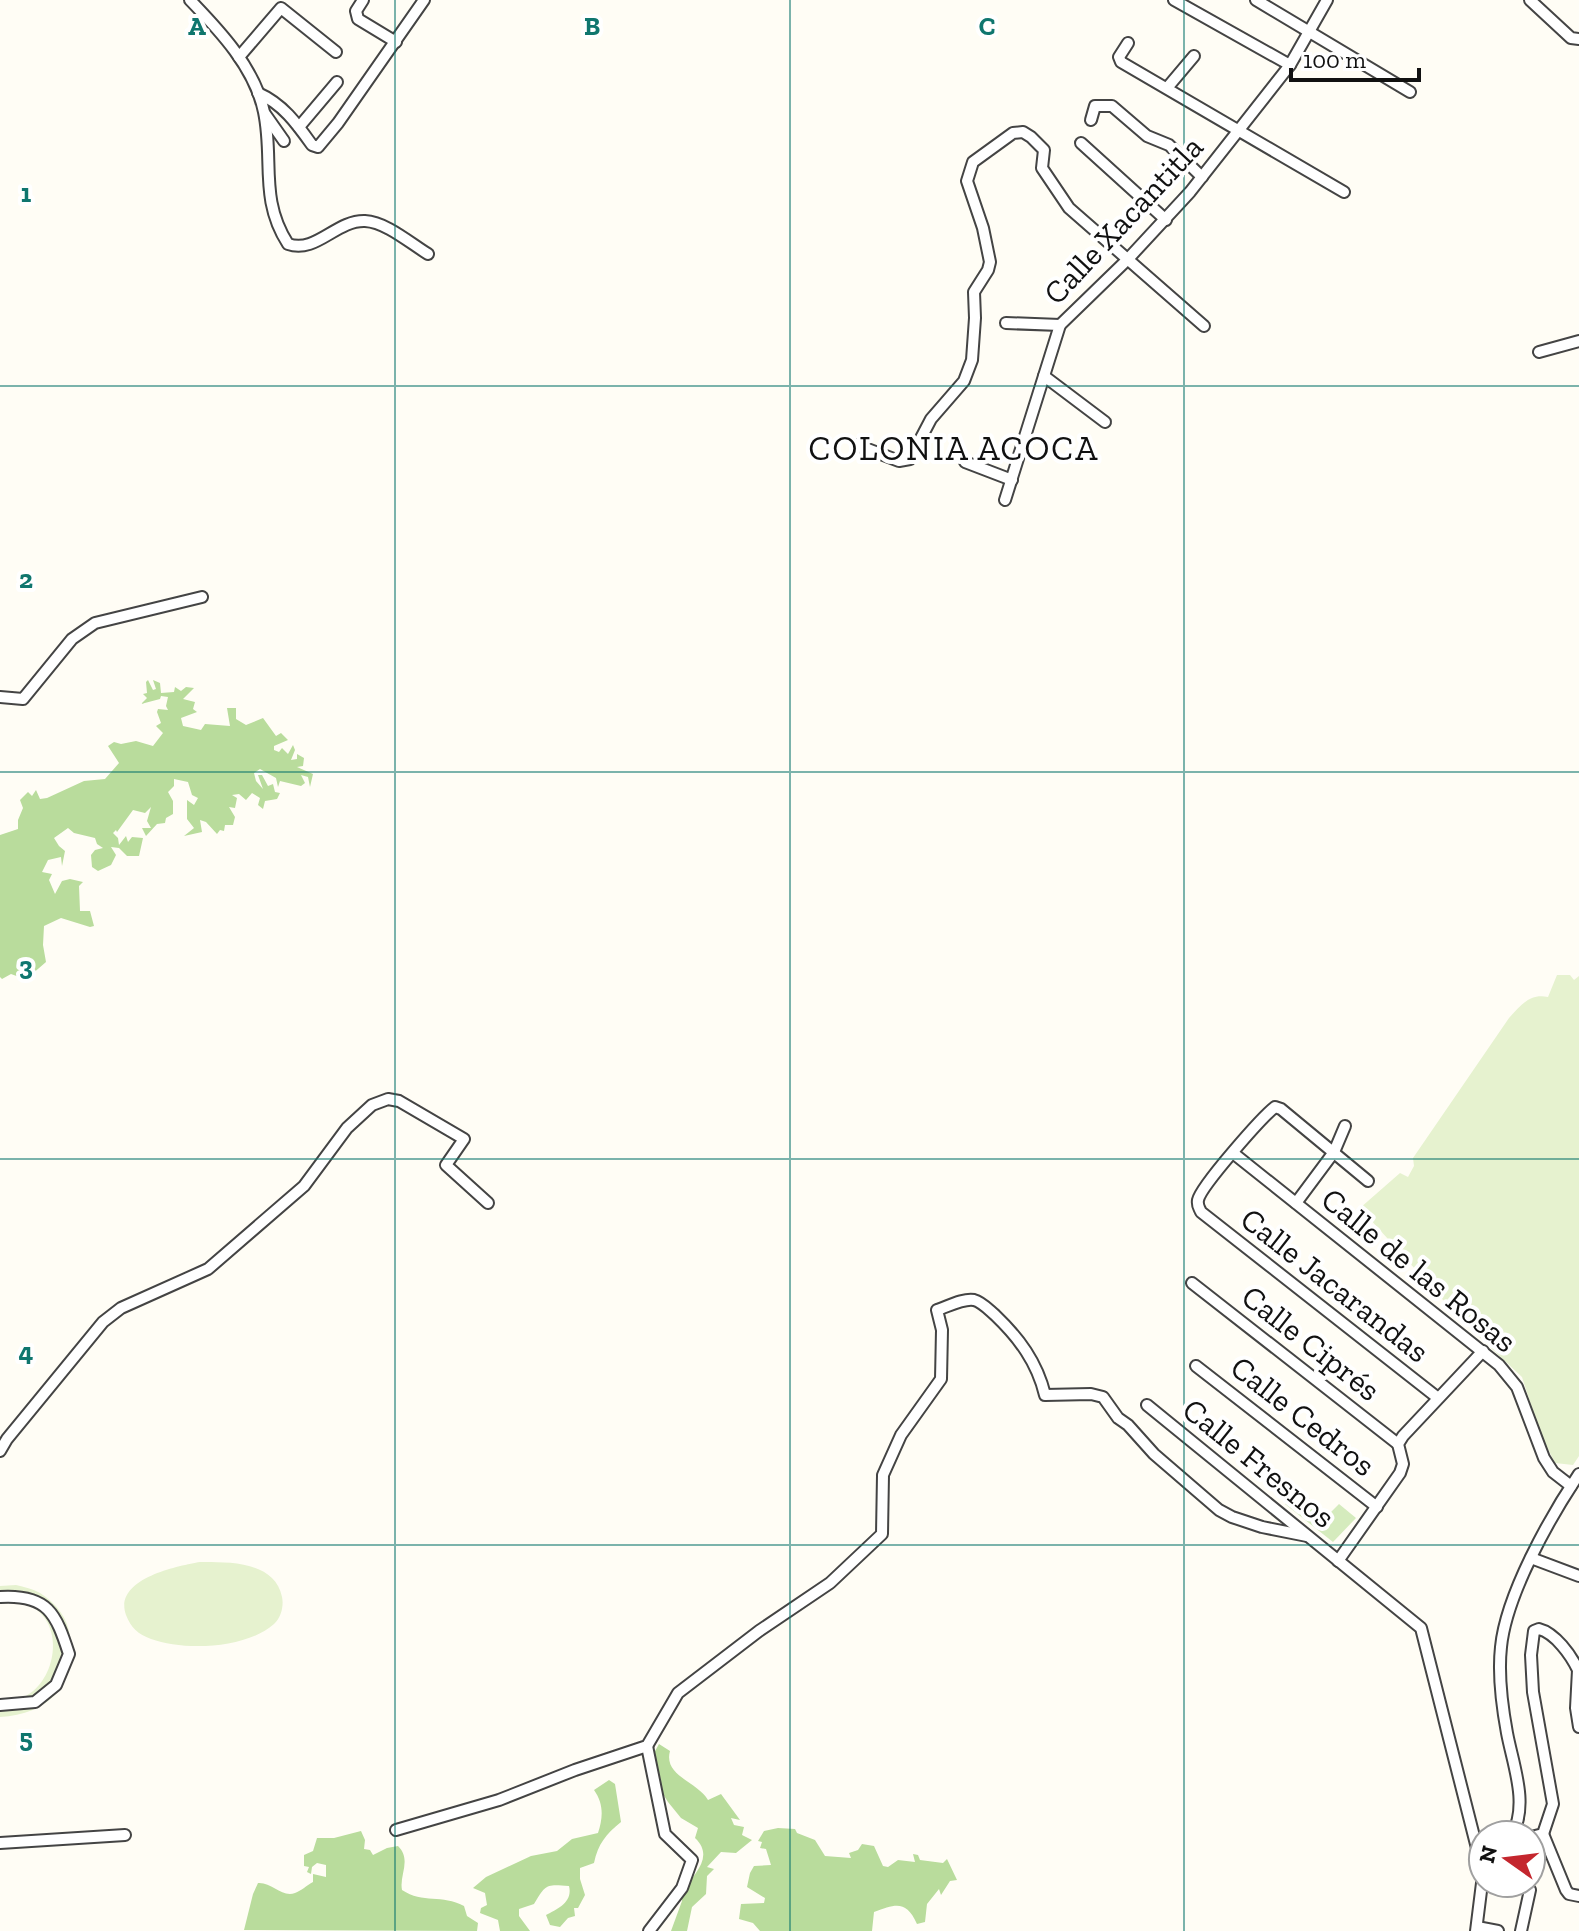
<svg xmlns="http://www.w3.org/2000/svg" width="1579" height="1931" viewBox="0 0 1579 1931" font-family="'Zilla Slab',serif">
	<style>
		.green { fill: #d5ebbd }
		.forest { fill: #b9dc9c }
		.pitch { fill: #e6f2cf }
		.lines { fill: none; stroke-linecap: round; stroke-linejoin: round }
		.street-casing { stroke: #444; stroke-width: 14 }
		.street { stroke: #fff; stroke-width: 10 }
		.grid { fill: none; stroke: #0f766e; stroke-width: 2; stroke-opacity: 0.55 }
		.labels { text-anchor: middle; stroke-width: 8; stroke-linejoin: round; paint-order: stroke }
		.street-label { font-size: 32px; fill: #111; stroke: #fff }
		.neighbourhood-label { font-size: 34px; letter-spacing: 2px; fill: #111; stroke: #fff }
		.grid-label { font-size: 26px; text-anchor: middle; font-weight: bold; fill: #0f766e; stroke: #fff; stroke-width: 8; stroke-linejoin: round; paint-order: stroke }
	</style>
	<rect width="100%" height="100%" fill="#fffdf5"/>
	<path class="green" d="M1297 1489 1329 1514 1339 1504 1356 1518 1333 1542 1285 1504Z"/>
	<g class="forest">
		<path d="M148 680 153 690 156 689 153 680 160 683 161 693 174 692 175 687 181 691 186 687 194 688 183 699 195 702 193 709 197 712 181 718 183 726 201 730 205 724 230 726 227 708H236V719L246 725 263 718 276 736 281 733 288 740 274 746V750L279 752 282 748 288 754 293 745 295 750 291 760 297 759V754L304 758 303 766 297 767 313 774 310 787 308 777 301 775 305 783 301 786 280 781 278 787 276 778 260 769 254 773 256 781 263 789 258 775H262L268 786 273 784 275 792 280 793 277 799 265 801 263 809 258 805 260 798 252 793 246 800 239 794 232 795 237 798 235 808 229 807 235 817 233 825H225L224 831 220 830 217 834 206 822 200 820 202 832 184 836 194 828 187 819V800L194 805 198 798 192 795 188 782 174 779V786L168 792 173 801V814L166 818 165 823 157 824 146 836 142 828H151L147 821 151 807 145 813 133 810 117 832 116 830 113 833 118 838 119 845 126 836 128 842 132 837 143 838 139 856H127L119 848 111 847 116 855 111 865 98 871 92 867 91 855 95 850 103 848 97 844 95 838 74 833 68 828 54 838 59 846 65 851 62 866 61 857 48 860 42 872 52 874 49 880 55 894 62 881 70 879 83 882 79 886 80 911H90L94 926 90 927 61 918 44 926 43 945 46 962 31 975 25 970 19 971 22 978 11 974 2 979 0 977V835L18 829V820L23 808 20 800 28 792 32 796 36 790 40 799 47 798 84 781 105 779 119 763 108 746 114 742 121 744 136 741 153 746 163 733 156 726 161 723 157 712 158 709 168 710 166 706 168 697 161 696 160 699 141 704 147 698 143 694 147 693 146 682Z"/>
		<path d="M659 1744 670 1751C663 1776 698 1782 708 1800L721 1794 740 1820 731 1818 734 1825 744 1827 742 1835 752 1840 736 1853 721 1852 707 1867 714 1869 707 1876 706 1894 692 1907 687 1931H671L682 1901V1892C694 1874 715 1857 695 1838L698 1828 681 1818 668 1802 661 1791 660 1775 650 1760Z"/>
		<path d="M609 1780 615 1784 621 1822C606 1834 598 1844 594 1863L580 1868V1879L585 1895 578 1908H574L575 1916 568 1918 560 1927 550 1925 546 1915C558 1909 573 1902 569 1886 546 1884 546 1884 534 1904L519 1909V1916L530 1931H500L498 1920 480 1913 481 1908 487 1905 485 1893 473 1888 486 1877 531 1856 557 1851 572 1839 598 1833C603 1818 604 1804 594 1790Z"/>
		<path d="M778 1828 795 1829 797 1833 815 1840 825 1856 851 1858 849 1853 858 1850 862 1844 874 1846 883 1866 888 1867 898 1860 915 1862 913 1854 918 1855 920 1860 943 1863 947 1859 957 1880 950 1881 941 1895 939 1889 927 1904 925 1922 917 1924C906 1900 896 1904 874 1912L872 1931H760L753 1923 739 1919 741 1904 764 1903 765 1898 747 1887 750 1873 754 1866 771 1865 766 1849 760 1848 762 1842 758 1841 764 1831Z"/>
		<path d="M361 1831 365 1840 364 1849 370 1850 373 1855 387 1848 398 1846C412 1860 399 1875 402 1890 423 1904 442 1894 464 1906L467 1916 478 1923 477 1931 244 1930 253 1894 258 1883C272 1882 282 1898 295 1893 301 1891 307 1885 313 1882V1874L326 1877V1865L317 1863 312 1867 311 1874 307 1872 309 1867 304 1866V1855L313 1851 317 1838H334Z"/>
	</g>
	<g class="pitch">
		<path d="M1557 975H1570L1574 980 1579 976V1456L1573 1465 1555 1463 1540 1433 1522 1377 1462 1321 1360 1208 1400 1173 1408 1177 1414 1166 1413 1158 1509 1018C1521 1005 1530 993 1548 997Z"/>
		<path d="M200 1562C229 1562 275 1561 282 1597 284 1606 281 1618 274 1624 246 1649 184 1651 151 1639 138 1634 131 1628 126 1615 113 1579 177 1566 200 1562Z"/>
		<path d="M16 1585C24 1587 33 1589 40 1593 56 1603 68 1618 70 1637 77 1686 48 1714 0 1717V1701C6 1700 13 1701 19 1699 53 1688 66 1633 37 1610 28 1603 11 1602 0 1603V1586Z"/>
	</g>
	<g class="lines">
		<g class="street-casing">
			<g id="street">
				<path d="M190 0C220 31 255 68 264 112 274 160 259 199 288 244 316 254 336 220 365 221 386 222 410 243 428 254"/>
				<path d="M363 0 356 11 358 19 396 42"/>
				<path d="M1174 0 1290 65"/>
				<path d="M1256 0 1410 92"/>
				<path d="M1530 0 1571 38 1579 39"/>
				<path d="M1128 43 1119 57 1121 62 1344 192"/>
				<path d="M239 57 281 8 336 52"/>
				<path d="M1167 88 1194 56"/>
				<path d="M258 93C283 104 297 124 312 145L318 147 338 123 424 0"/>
				<path d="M265 114 284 141"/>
				<path d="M1091 120 1095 106H1112L1147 136 1169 145 1202 177"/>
				<path d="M299 127 337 82"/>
				<path d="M1081 143 1166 220"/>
				<path d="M1006 323 1060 325"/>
				<path d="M1539 352 1579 341"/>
				<path d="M1044 376 1105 422"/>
				<path d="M857 445 899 461 910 459 931 419 964 381 972 360 975 318 974 292 988 270 990 262 983 228 967 181 973 162 1013 133 1023 132 1031 137 1044 150 1042 168 1069 208 1204 326"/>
				<path d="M965 462 1012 480"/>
				<path d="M1005 500 1060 325 1128 259 1190 192 1290 65 1327 0"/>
				<path d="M0 697 23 699 72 639 95 623 202 597"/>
				<path d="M1233 1153 1499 1365 1517 1387 1544 1458 1553 1472 1571 1486"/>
				<path d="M1368 1181 1281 1109 1275 1107C1262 1117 1201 1186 1198 1200 1197 1206 1199 1207 1201 1212L1438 1398"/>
				<path d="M1296 1203 1334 1152 1345 1126"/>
				<path d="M1192 1283 1398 1444"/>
				<path d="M1196 1366 1377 1507"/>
				<path d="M1147 1405 1421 1628 1480 1860 1483 1875 1476 1931"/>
				<path d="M0 1451 7 1439 103 1322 121 1308 208 1269 304 1186 347 1128 372 1105 388 1099 399 1101 464 1139 446 1165 488 1203"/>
				<path d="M1531 1558 1579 1576"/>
				<path d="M1338 1561 1400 1473 1403 1464 1398 1444 1403 1436 1483 1351"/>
				<path d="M0 1597C48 1594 56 1614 69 1654L56 1685 35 1702 0 1705"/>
				<path d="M647 1746 665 1834 692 1860 682 1888 649 1931"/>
				<path d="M396 1830 499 1800 575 1770 647 1746 678 1693 759 1631 830 1583 882 1534 883 1475 901 1435 941 1379 942 1330 937 1310C947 1307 963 1298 974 1300 982 1302 989 1310 995 1315 1019 1338 1037 1362 1045 1395L1091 1394 1103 1397 1118 1418 1128 1425 1154 1454 1219 1510 1232 1517 1262 1527 1307 1536"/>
				<path d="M1543 1834 1566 1890 1569 1894 1579 1896"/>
				<path d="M1512 1835C1529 1804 1513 1765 1507 1733 1502 1706 1498 1674 1501 1647 1506 1595 1550 1517 1579 1474"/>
				<path d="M1531 1837 1543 1834 1553 1804 1533 1692 1531 1655 1534 1631 1539 1629C1555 1633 1571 1655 1578 1670L1576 1708 1579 1727"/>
				<path d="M0 1843 125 1835"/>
				<path d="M1477 1927 1498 1931"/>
				<path d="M1521 1931 1530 1890"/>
			</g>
		</g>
		<use href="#street" class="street"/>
	</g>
	<path class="grid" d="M395 0V1931M790 0V1931M1184 0V1931M0 386H1579M0 772H1579M0 1159H1579M0 1545H1579"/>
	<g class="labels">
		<g class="street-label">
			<text transform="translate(1123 220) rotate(-47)" y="11">Calle Xacantitla</text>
			<text transform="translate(1419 1270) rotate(39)" y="11">Calle de las Rosas</text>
			<text transform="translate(1335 1285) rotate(38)" y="11">Calle Jacarandas</text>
			<text transform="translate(1311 1343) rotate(38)" y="11">Calle Ciprés</text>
			<text transform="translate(1303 1416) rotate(38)" y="11">Calle Cedros</text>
			<text transform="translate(1259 1463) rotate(39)" y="11">Calle Fresnos</text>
		</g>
		<g class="neighbourhood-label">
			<text x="954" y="460">COLONIA ACOCA</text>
		</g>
	</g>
	<g class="grid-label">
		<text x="197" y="35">A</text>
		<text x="592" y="35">B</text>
		<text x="987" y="35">C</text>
		<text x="26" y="202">1</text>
		<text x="26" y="588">2</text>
		<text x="26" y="975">3</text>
		<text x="26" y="1361">4</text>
		<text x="26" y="1747">5</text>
	</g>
	<g transform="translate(1507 1859) rotate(284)"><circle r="38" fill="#ffffff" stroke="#a0a0a0" stroke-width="2"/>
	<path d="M0-6L14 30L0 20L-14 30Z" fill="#c4262e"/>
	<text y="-12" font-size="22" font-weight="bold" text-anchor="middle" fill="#111111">N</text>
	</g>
	<path d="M1291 68v12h128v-12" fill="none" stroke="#111111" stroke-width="4"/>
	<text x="1303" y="68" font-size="24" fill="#111111" stroke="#ffffff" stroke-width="6" paint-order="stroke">100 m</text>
</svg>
